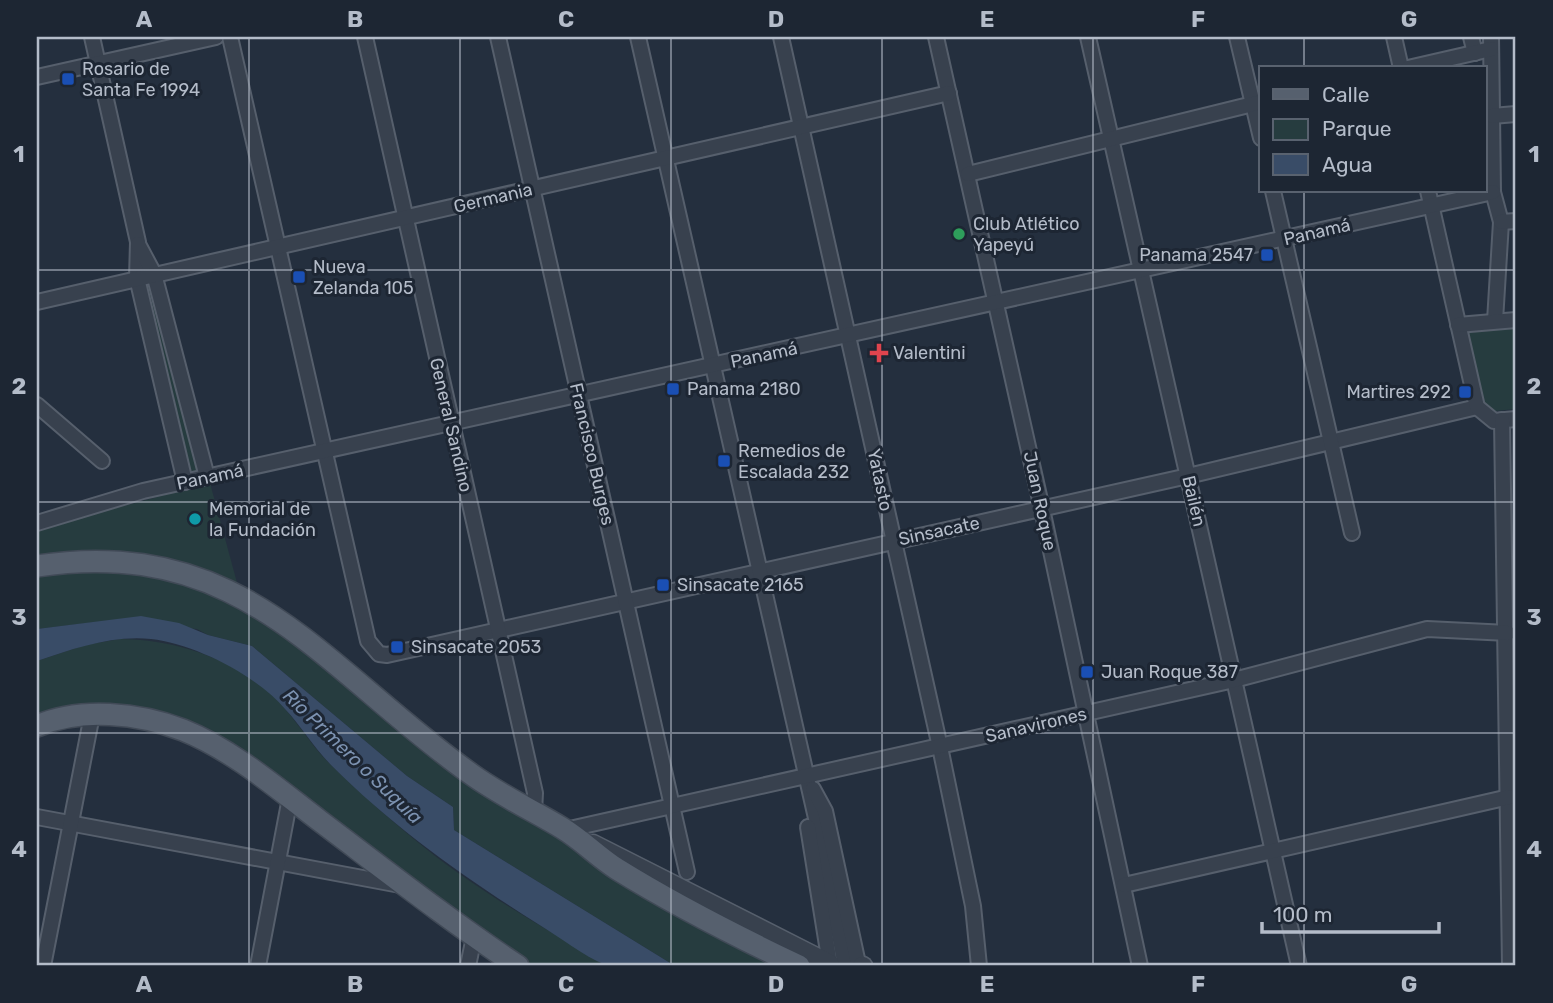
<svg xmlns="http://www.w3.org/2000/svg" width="1553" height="1003" viewBox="0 0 1553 1003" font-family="Rubik,sans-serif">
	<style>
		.green { fill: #263c3f }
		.water { fill: #394c67 }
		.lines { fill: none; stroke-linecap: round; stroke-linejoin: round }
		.minor-casing { stroke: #565f6c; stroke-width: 18 }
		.tertiary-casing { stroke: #565f6c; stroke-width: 21 }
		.primary-casing { stroke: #414a57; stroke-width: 24 }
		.minor { stroke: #38414e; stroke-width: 14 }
		.tertiary { stroke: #38414e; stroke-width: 18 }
		.primary { stroke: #56606e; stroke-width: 21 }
		.grid { fill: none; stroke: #b4bcc9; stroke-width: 2; stroke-opacity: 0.55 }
		.transit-dot { fill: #1a4fb4; stroke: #1d2633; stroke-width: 2.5 }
		.leisure-dot { fill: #2e9e5b; stroke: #1d2633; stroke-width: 2.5 }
		.health-dot { fill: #e0444e; stroke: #1d2633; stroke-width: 2.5 }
		.culture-dot { fill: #0f9aa8; stroke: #1d2633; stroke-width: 2.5 }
		.labels { text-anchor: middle; stroke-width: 6; stroke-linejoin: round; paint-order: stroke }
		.poi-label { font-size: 18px; fill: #b4bcc9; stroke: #1d2633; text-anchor: start }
		.street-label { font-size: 18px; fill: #b4bcc9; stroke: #1d2633 }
		.water-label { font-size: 19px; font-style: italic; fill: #7c92b1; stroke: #1d2633 }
		.neatline { fill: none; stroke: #b4bcc9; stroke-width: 2.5 }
		.grid-label { font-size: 23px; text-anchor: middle; font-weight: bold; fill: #b4bcc9 }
	</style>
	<rect width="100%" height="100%" fill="#242f3e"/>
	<g class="green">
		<path d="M148 279 200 472 190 474 139 280Z"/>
		<path d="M1516 328V409L1495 411 1479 398 1465 333Z"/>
		<path d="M210 483 239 590 37 560V529Z"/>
		<path d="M53 564 215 582 460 766 799 966H675L454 830 453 807 407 776 252 646 208 635 197 629 97 622 37 629V566Z"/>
		<path d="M120 639C179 639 248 663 286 710 302 729 315 750 333 767 362 795 394 823 425 848 481 893 546 929 608 966H518L290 798 149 720 37 726V661L85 645Z"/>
	</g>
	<path class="water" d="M141 616 179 623 208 635 252 646 407 776 453 807 454 830 675 966C658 966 621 971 606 965 583 956 560 937 538 924 464 877 394 828 332 766 314 748 302 727 285 709 256 675 195 644 151 639 111 635 73 649 37 661V629Z"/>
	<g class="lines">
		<g class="minor-casing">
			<g id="minor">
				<path d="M92 37 138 242 137 278 185 482"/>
				<path d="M230 37 368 641 379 654 387 655 1188 476 1477 407"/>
				<path d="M365 37 535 793 534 812"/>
				<path d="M498 37 687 872"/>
				<path d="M638 37 821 840 845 966"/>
				<path d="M781 37 940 747 973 906 979 966"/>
				<path d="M936 37 1042 509 1140 966"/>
				<path d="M1088 37 1299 966"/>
				<path d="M1237 37 1261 138"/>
				<path d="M1394 37 1401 68"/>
				<path d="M1471 37 1475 53"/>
				<path d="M1491 37 1493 192 1501 222 1495 321"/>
				<path d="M1408 68 1491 49"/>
				<path d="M37 77 216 37"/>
				<path d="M1492 116 1516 114"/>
				<path d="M968 174 1261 102"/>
				<path d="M1273 191 1352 533"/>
				<path d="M1428 191 1477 407 1494 421 1516 419"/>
				<path d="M1501 222 1516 221"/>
				<path d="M138 244 154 274 207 477"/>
				<path d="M37 302 949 93"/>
				<path d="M1458 325 1516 320"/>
				<path d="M37 405 102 461"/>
				<path d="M1502 420 1510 966"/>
				<path d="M37 523 143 491 1493 192"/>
				<path d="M813 789 825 811 857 959 862 966"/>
				<path d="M37 817 400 885"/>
				<path d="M808 827 830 964"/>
				<path d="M565 830 1234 680 1427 629 1508 633"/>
				<path d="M1124 885 1509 797"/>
				<path d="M43 966 92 715"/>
				<path d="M258 966 290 798"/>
				<path d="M468 966 474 937"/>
			</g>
		</g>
		<g class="tertiary-casing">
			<g id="tertiary">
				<path d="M593 844 830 964"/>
				<path d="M862 966H863"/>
			</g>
		</g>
		<g class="primary-casing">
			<g id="primary">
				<path d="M37 566C245 535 322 668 471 774 500 795 532 810 562 828 582 840 598 857 617 869 675 905 738 937 799 966"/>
				<path d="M37 726C80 707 139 713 183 730 233 750 278 789 320 821 385 870 450 921 518 966"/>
			</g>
		</g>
		<use href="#minor" class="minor"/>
		<use href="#tertiary" class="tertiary"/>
		<use href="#primary" class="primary"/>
	</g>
	<path class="grid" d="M249 37V966M460 37V966M671 37V966M882 37V966M1093 37V966M1304 37V68M1304 191V966M37 270H1516M37 502H1516M37 733H1516"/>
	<g class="transit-dot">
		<rect x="61" y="72" width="14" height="14" rx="3.5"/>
		<rect x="1260" y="248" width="14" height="14" rx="3.5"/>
		<rect x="292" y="270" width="14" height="14" rx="3.5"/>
		<rect x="666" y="382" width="14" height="14" rx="3.5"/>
		<rect x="1458" y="385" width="14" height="14" rx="3.5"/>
		<rect x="717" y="454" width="14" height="14" rx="3.5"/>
		<rect x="656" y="578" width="14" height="14" rx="3.5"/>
		<rect x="390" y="640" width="14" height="14" rx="3.5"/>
		<rect x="1080" y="665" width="14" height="14" rx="3.5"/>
	</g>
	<circle class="leisure-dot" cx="959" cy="234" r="7"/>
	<path class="health-dot" d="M875.5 342.5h7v7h7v7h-7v7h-7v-7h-7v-7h7z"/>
	<circle class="culture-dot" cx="195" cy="519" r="7"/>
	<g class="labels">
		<g class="poi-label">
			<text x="82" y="75">Rosario de<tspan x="82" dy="21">Santa Fe 1994</tspan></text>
			<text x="973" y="230">Club Atlético<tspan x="973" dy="21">Yapeyú</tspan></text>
			<text x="1253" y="261" text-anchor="end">Panama 2547</text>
			<text x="313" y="273">Nueva<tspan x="313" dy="21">Zelanda 105</tspan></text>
			<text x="893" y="359">Valentini</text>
			<text x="687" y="395">Panama 2180</text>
			<text x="1451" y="398" text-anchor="end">Martires 292</text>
			<text x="738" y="457">Remedios de<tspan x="738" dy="21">Escalada 232</tspan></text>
			<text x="209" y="515">Memorial de<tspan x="209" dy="21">la Fundación</tspan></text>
			<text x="677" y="591">Sinsacate 2165</text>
			<text x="411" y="653">Sinsacate 2053</text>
			<text x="1101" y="678">Juan Roque 387</text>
		</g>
		<g class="street-label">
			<text transform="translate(493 198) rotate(-13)" y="6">Germania</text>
			<text transform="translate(1317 232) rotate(-13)" y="6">Panamá</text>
			<text transform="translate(764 355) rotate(-12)" y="6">Panamá</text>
			<text transform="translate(451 425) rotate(77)" y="6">General Sandino</text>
			<text transform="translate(592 454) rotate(77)" y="6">Francisco Burges</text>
			<text transform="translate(210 477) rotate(-12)" y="6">Panamá</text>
			<text transform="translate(880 480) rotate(78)" y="6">Yatasto</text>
			<text transform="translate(1040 501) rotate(78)" y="6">Juan Roque</text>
			<text transform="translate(1194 501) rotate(77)" y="6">Bailén</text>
			<text transform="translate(939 531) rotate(-12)" y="6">Sinsacate</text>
			<text transform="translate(1036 725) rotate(-13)" y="6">Sanavirones</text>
		</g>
		<g class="water-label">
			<text transform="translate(353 756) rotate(44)" y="7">Río Primero o Suquía</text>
		</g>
	</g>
	<rect width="1553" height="1003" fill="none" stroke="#1d2633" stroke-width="77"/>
	<rect x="1259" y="66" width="228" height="126" fill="#1d2633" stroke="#59626f" stroke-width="2"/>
	<rect x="1273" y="89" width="35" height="10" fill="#56606e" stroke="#59626f" stroke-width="2"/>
	<text x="1322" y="102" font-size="21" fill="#b4bcc9">Calle</text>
	<rect x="1273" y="119" width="35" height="21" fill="#263c3f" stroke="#59626f" stroke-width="2"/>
	<text x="1322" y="136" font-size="21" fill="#b4bcc9">Parque</text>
	<rect x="1273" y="154" width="35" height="21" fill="#394c67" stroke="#59626f" stroke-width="2"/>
	<text x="1322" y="172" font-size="21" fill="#b4bcc9">Agua</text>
	<path d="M1262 922v10h177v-10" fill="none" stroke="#b4bcc9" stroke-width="3.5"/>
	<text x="1273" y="922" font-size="21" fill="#b4bcc9" stroke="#1d2633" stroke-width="5" paint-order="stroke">100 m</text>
	<rect x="38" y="38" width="1476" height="926" class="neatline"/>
	<g class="grid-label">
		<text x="144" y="27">A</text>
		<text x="355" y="27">B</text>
		<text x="566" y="27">C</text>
		<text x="776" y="27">D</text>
		<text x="987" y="27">E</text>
		<text x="1198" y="27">F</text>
		<text x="1409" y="27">G</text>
		<text x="19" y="162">1</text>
		<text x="1534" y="162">1</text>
		<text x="19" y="394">2</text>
		<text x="1534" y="394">2</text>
		<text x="19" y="625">3</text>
		<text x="1534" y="625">3</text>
		<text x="19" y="857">4</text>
		<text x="1534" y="857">4</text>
		<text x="144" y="992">A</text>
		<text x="355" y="992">B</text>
		<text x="566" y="992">C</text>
		<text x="776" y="992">D</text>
		<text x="987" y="992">E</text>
		<text x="1198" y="992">F</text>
		<text x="1409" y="992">G</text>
	</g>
</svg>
